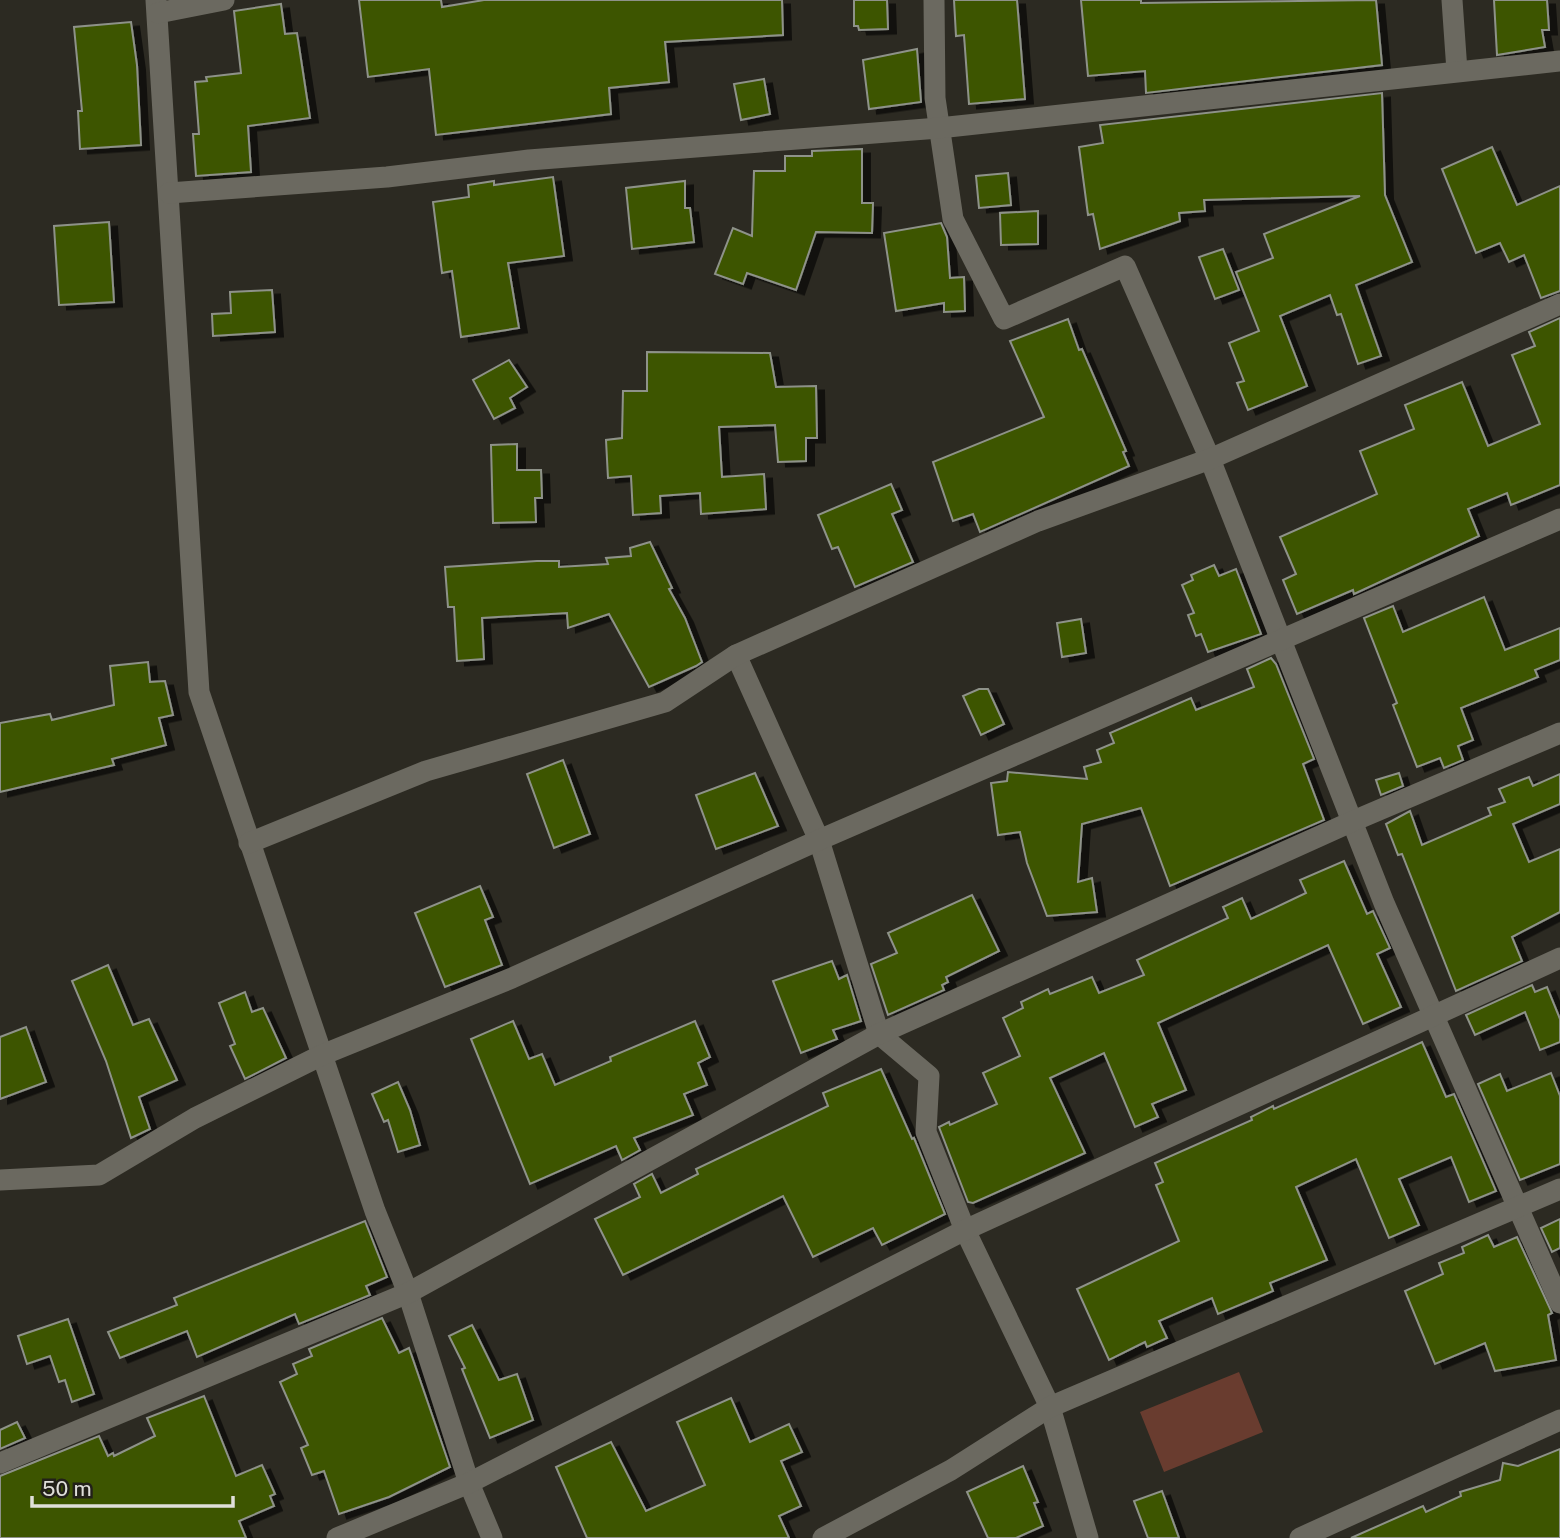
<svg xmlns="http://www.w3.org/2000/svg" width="1560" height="1538" viewBox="0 0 1560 1538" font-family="'Public Sans',sans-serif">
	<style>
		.green { fill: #693c2f }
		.building { fill: #3c5400; stroke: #8e9289; stroke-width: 2; filter: url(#shadow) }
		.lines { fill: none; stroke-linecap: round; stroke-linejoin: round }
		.street { stroke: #6b6960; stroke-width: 21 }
	</style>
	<defs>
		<filter id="shadow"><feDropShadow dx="8" dy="4.5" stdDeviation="0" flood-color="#0009"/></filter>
	</defs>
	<rect width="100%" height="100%" fill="#2c2a22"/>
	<path class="green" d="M1239 1372 1263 1432 1164 1472 1140 1412Z"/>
	<g class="building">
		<path d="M359 0H441L442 7 484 0H782L783 35 665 42 669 82 609 88 611 114 436 135 429 69 368 77Z"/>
		<path d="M854 0H887L888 29 859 30 858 26H854Z"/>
		<path d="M954 0H1017L1025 99 969 104 964 35 956 36Z"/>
		<path d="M1081 0H1141V3L1376 0 1382 65 1146 93 1145 71 1088 76Z"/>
		<path d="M1494 0H1547L1549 30H1542L1545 47 1497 55Z"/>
		<path d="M281 4 285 34 297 33 310 118 248 126 251 172 196 176 193 134H199L195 82 207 81 206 77 241 73 234 11Z"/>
		<path d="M131 22 137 65 141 145 80 149 78 111H82L74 27Z"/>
		<path d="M917 49 921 102 869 109 863 60Z"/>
		<path d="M764 79 770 114 741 120 734 84Z"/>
		<path d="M1382 93 1385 195 1412 262 1356 285 1381 356 1358 364 1341 314 1337 315 1330 295 1280 316 1307 386 1248 410 1237 383 1244 381 1229 343 1259 331 1236 272 1273 258 1264 234 1360 196 1204 200 1205 211 1179 213 1180 221 1100 249 1093 214 1088 215 1079 147 1103 143 1100 125Z"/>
		<path d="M1492 147 1517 205 1560 186V291L1541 298 1524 255 1509 262 1500 243 1476 253 1442 169Z"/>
		<path d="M862 149V203H873L872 233 816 232 796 290 747 273 743 284 715 274 733 228 752 236 754 171H785V156H812V151Z"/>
		<path d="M1008 173 1011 205 979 208 976 176Z"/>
		<path d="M553 177 564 256 508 263 519 328 461 337 452 271 442 273 433 202 469 197 468 185 494 181V185Z"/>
		<path d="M685 181V208H690L694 242 632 249 626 188Z"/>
		<path d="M1038 211V244L1001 245 1000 213Z"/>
		<path d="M109 222 114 302 59 305 54 226Z"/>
		<path d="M941 223 947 237 950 278 964 277 965 311 944 312V303L896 311 884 233Z"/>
		<path d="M1223 249 1239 290 1215 299 1199 257Z"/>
		<path d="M272 290 275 332 213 336 212 314 231 313 230 292Z"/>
		<path d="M1560 318V485L1511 505 1507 493 1468 509 1479 536 1354 594 1353 590 1297 614 1283 580 1296 574 1280 537 1377 494 1360 451 1414 429 1405 405 1462 382 1488 446 1540 424 1512 355 1535 346 1529 332Z"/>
		<path d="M1068 319 1079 350 1082 349 1126 451 1123 452 1129 466 980 532 973 514 953 521 933 462 1044 417 1010 341Z"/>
		<path d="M647 352 770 353 776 387 816 386 817 438H806V461L778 462 775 425 719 427 722 477 764 474 766 509 701 514 700 493 660 496 661 513 633 515 631 476 608 478 606 440 622 438 623 391H647Z"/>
		<path d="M509 360 527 387 510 398 515 408 494 419 473 380Z"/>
		<path d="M517 444V470H541L542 498H535L536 522 493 523 491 445Z"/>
		<path d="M891 484 902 510 892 514 913 562 855 587 838 547 832 549 818 515Z"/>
		<path d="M650 542 672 588 669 589 685 618 702 662 696 666 649 687 609 614 568 628 567 613 482 618 484 659 457 661 454 607H448L445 567 537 561H559V567L608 564 606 558 631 556 630 548Z"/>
		<path d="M1214 565 1219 576 1236 569 1261 634 1208 652 1201 634 1196 636 1188 615 1194 613 1182 585 1193 580 1191 575Z"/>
		<path d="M1484 597 1505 650 1560 628V660L1535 670 1538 677 1461 708 1473 740 1458 746 1463 760 1444 768 1440 758 1417 767 1393 705 1397 703 1364 618 1393 606 1403 632Z"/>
		<path d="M1081 619 1086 653 1062 657 1057 623Z"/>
		<path d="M1271 658 1276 664 1314 759 1303 764 1324 820 1170 886 1141 808 1082 824 1078 882 1092 878 1097 912 1047 916 1027 863 1020 832 998 835 991 783 1007 781 1008 772 1087 779 1084 767 1101 762 1097 750 1114 743 1110 733 1191 698 1196 710 1254 687 1247 669Z"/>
		<path d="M148 662 150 682 165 681 173 715 159 718 166 745 112 759 114 765 0 792V723L50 714 52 720 114 705 110 666Z"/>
		<path d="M979 689H988L1004 724 981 735 963 696Z"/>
		<path d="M563 760 590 834 554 848 527 774Z"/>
		<path d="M755 773 778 826 716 849 696 795Z"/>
		<path d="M1399 773 1403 786 1381 795 1376 780Z"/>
		<path d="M1560 774V804L1513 824 1529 862 1560 849V912L1512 937 1522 961 1456 991 1402 854 1398 855 1386 824 1410 811 1422 845 1491 815 1488 808 1505 802 1499 789 1529 777 1533 786Z"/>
		<path d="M1344 861 1367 914 1373 911 1390 948 1377 954 1401 1007 1363 1024 1328 945 1158 1023 1186 1090 1152 1104 1158 1117 1135 1127 1104 1053 1050 1078 1085 1153 973 1203 968 1202 939 1127 949 1122 950 1125 997 1104 983 1073 1020 1056 1003 1018 1023 1008 1021 1002 1048 989 1050 994 1092 977 1099 993 1144 975 1137 960 1228 918 1223 907 1242 898 1251 919 1306 893 1300 880Z"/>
		<path d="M480 886 493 917 485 920 502 965 445 987 415 913Z"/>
		<path d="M972 895 999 951 946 977 948 982 942 985 944 990 888 1015 871 964 897 953 888 933Z"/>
		<path d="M832 961 839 979 847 975 861 1021 833 1030 837 1039 801 1053 773 981Z"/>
		<path d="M108 965 133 1025 149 1019 177 1080 139 1097 150 1129 131 1138 106 1061 72 981Z"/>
		<path d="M1532 985 1535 992 1547 987 1560 1019V1042L1540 1050 1525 1012 1475 1035 1466 1015Z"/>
		<path d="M245 992 252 1012 263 1008 286 1058 245 1079 230 1046 235 1044 219 1003Z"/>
		<path d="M513 1021 529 1059 542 1054 555 1085 611 1061 610 1057 695 1021 710 1057 698 1063 707 1085 684 1094 693 1115 634 1138 640 1150 622 1160 616 1146 530 1184 471 1039Z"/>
		<path d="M26 1027 46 1082 0 1099V1037Z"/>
		<path d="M1422 1042 1446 1097 1454 1094 1496 1191 1469 1202 1451 1157 1399 1179 1419 1225 1389 1238 1356 1159 1296 1187 1327 1260 1270 1283 1273 1291 1218 1314 1212 1298 1198 1304 1159 1321 1167 1338 1147 1347 1145 1342 1109 1360 1077 1289 1179 1241 1156 1185 1163 1182 1155 1163 1252 1120 1251 1117 1273 1106 1274 1109Z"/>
		<path d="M881 1069 912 1139 914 1138 945 1214 882 1245 873 1228 813 1257 783 1196 623 1275 595 1219 640 1197 634 1184 652 1174 661 1193 698 1174 696 1169 828 1106 823 1093Z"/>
		<path d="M1551 1073 1560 1096V1164L1520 1180 1478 1084 1500 1074 1507 1091Z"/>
		<path d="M398 1082 410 1110 420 1145 398 1152 388 1120 384 1122 372 1094Z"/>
		<path d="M1560 1219V1248L1552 1252 1541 1228Z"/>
		<path d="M365 1221 387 1277 366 1286 370 1295 299 1324 295 1314 197 1357 187 1331 120 1358 108 1332 177 1305 174 1298Z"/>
		<path d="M1488 1235 1494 1247 1517 1237 1552 1313 1548 1315 1556 1360 1495 1371 1485 1343 1435 1364 1405 1291 1443 1274 1439 1263 1464 1253 1462 1247Z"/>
		<path d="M382 1318 399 1353 409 1348 450 1467 389 1497 339 1514 324 1471 312 1475 301 1448 308 1445 280 1382 297 1374 293 1364 312 1356 309 1349Z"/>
		<path d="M68 1319 94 1394 72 1402 65 1380 59 1382 50 1356 27 1364 18 1336Z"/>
		<path d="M472 1325 499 1380 517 1374 533 1420 490 1438 462 1369 465 1368 449 1336Z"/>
		<path d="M204 1396 236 1476 262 1465 275 1494 270 1496 274 1506 239 1521 246 1538H0V1476L99 1436 108 1456 113 1453 114 1456 155 1436 147 1418Z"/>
		<path d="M731 1398 750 1442 789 1424 802 1452 781 1461 801 1506 779 1516 789 1538H587L556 1467 611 1442 646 1511 705 1485 677 1422Z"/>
		<path d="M17 1422 25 1438 0 1449V1430Z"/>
		<path d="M1560 1449V1538H1351L1423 1506 1426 1512 1461 1496 1460 1492 1500 1480 1503 1463 1518 1466Z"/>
		<path d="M1023 1466 1038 1502 1034 1503 1043 1526 1016 1538H988L967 1492Z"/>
		<path d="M1162 1491 1179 1538H1148L1134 1501Z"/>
	</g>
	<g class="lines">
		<g class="street">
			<path d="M156 0 199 692 375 1211 408 1293 469 1483 492 1538"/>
			<path d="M934 0 935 98 953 219 1004 319 1125 266 1210 459 1384 903 1560 1303"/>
			<path d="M1452 0 1457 71"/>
			<path d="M158 13 224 0"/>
			<path d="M169 193 387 177 529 160 939 128 1560 61"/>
			<path d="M736 655 819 840 879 1034 929 1076 926 1132 965 1230 1050 1407 1088 1538"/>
			<path d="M249 843 426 771 665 702 736 655 1038 521 1210 459 1560 304"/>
			<path d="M0 1180 99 1175 195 1118 322 1055 512 978 819 840 1560 519"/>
			<path d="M0 1463 408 1293 879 1034 1351 822 1560 733"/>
			<path d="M337 1538 469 1483 965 1230 1560 958"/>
			<path d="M823 1538 951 1470 1050 1407 1560 1189"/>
			<path d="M1300 1538 1560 1420"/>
		</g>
	</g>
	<path d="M32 1496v10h201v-10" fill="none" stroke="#e0dfda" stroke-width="3.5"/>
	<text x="42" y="1496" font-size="21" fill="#e0dfda" stroke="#222019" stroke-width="5" paint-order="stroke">50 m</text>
</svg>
